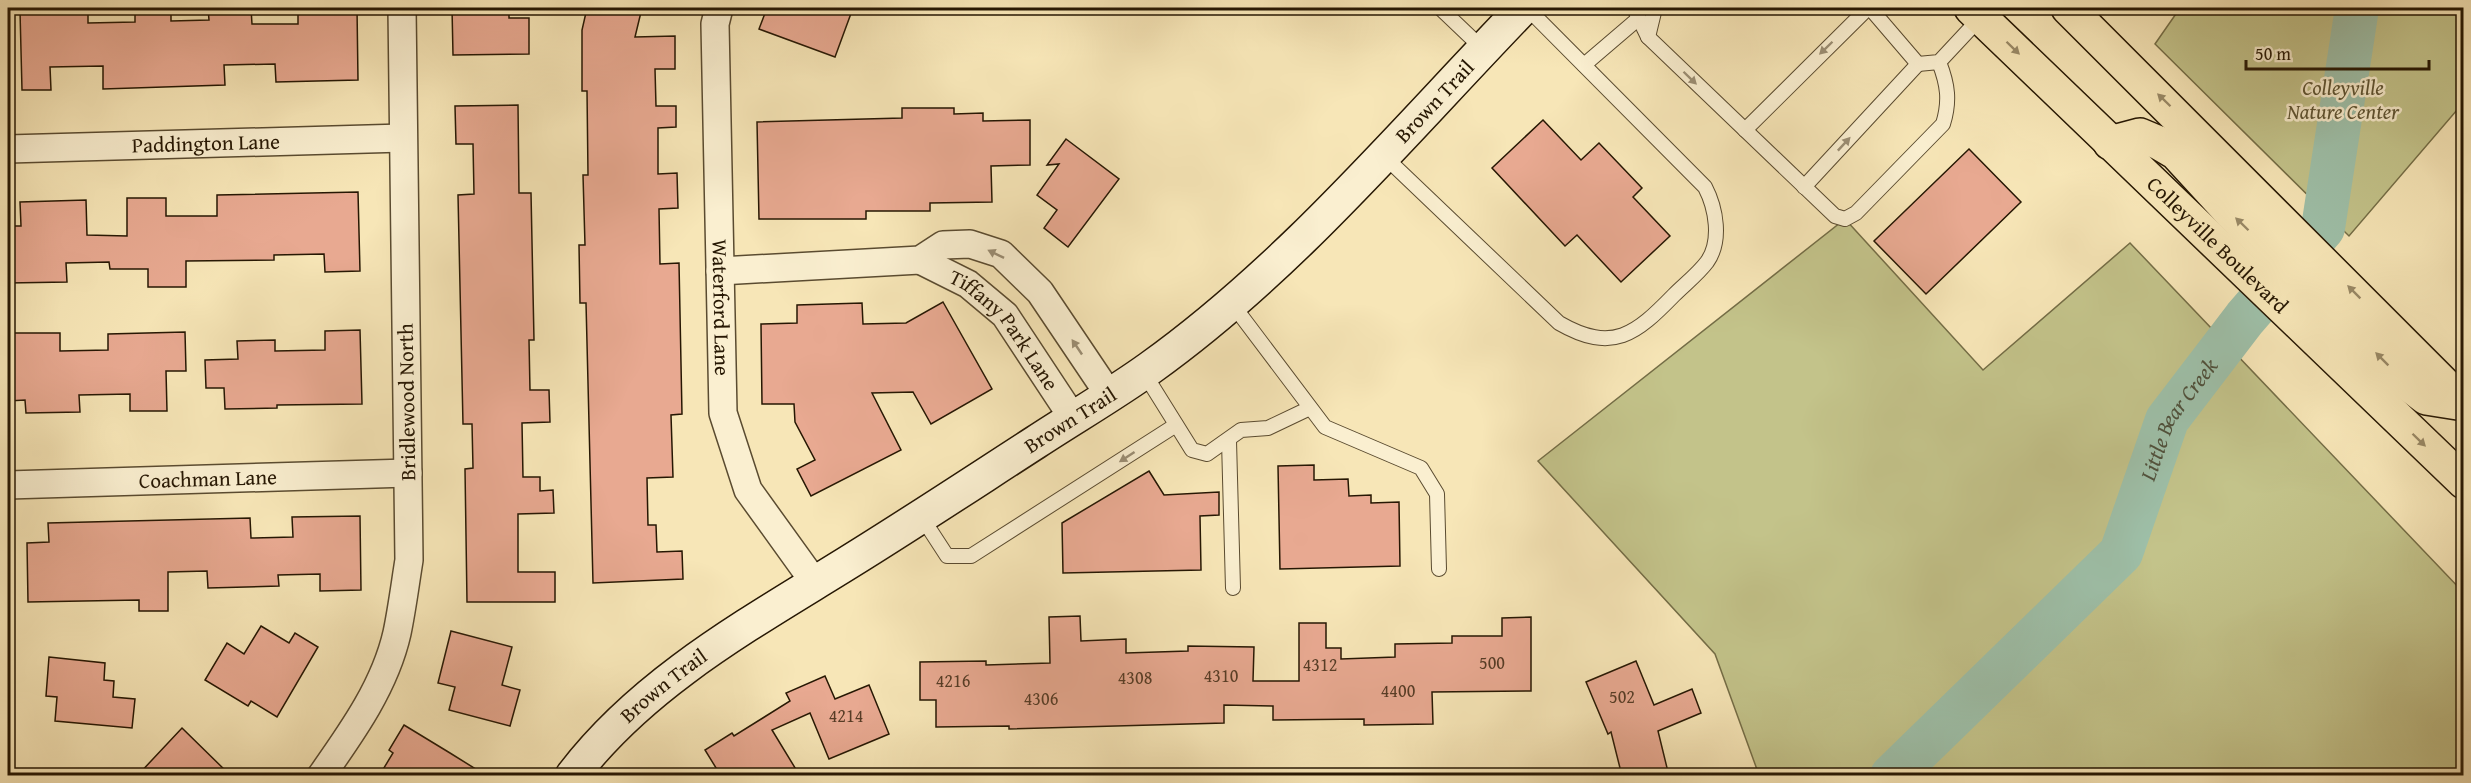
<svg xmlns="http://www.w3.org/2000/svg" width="2471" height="783" viewBox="0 0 2471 783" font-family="'Gentium Book Plus',serif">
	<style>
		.green { fill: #c3c38a; stroke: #746d46; stroke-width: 1.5 }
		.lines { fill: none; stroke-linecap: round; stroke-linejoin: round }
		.river { stroke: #9ec0a9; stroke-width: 44 }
		.building { fill: #e8a991; stroke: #261703; stroke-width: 1.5 }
		.lane-casing { stroke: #5a4b30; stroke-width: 16 }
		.street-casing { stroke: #5a4b30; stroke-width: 30 }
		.secondary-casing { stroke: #261703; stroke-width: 36 }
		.primary-casing { stroke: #261703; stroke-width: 36 }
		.lane { stroke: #faefd0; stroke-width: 14 }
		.street { stroke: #faefd0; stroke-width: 27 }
		.secondary { stroke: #faefd0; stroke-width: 33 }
		.primary { stroke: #f7e6b7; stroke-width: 33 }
		.oneway { fill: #9b8e74 }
		.oneway2 { fill: #998966 }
		.labels { text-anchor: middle; stroke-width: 5; stroke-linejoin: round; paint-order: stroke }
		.number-label { font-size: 18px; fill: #563c26 }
		.park-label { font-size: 21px; font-style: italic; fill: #5d5332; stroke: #faefd0 }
		.street-label { font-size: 21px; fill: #261703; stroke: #faefd0 }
		.water-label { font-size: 22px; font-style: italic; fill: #50523d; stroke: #faefd0 }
	</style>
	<rect width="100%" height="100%" fill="#f7e6b7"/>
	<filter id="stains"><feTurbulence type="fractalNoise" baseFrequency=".00333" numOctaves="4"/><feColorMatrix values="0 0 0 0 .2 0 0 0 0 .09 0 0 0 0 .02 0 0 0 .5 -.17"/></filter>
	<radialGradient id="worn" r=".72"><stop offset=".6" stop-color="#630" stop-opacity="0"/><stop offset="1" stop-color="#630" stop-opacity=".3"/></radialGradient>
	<g class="green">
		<path d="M2180 8H2463V103L2349 236 2155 44Z"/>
		<path d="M1845 219 1983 370 2130 243 2463 592V775H1759L1715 654 1538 461Z"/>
	</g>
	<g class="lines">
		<path class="river" id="s1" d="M1892 776 2121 553 2167 420 2245 318 2323 228 2357 8"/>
	</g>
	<g class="building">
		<path d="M135 8H171V21L209 20 208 8H251L252 24H298V8H357L358 80 276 82 275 64 224 65 225 85 103 89V66L50 67 51 90H22L20 11 88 10V23L135 22Z"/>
		<path d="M452 8H509V18H529V54L453 55Z"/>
		<path d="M587 8H642L635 37 675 36V69H655L656 106H676V127L658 128V174L677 173 678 208 659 209 660 264 679 263 682 414 671 415 673 477 647 478 648 525H656L657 552 682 551 683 579 593 583 586 303H580L579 245H585L583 175H588L587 91H582V30Z"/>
		<path d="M767 8H853L835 57 759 29Z"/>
		<path d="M518 105 519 193H531L534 340H529L530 390H549L550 422 522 423 523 477H540V491L553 490 554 513 518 514V572H555V602H467L465 469 473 468 472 424H463L458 195 474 194 473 144H456L455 106Z"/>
		<path d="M902 108H954V114L983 113V121L1030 120V165L991 166 992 202 930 203V211H866V219H759L757 122 902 118Z"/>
		<path d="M1543 120 1581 160 1599 143 1642 188 1633 197 1670 236 1621 282 1577 235 1565 246 1492 168Z"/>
		<path d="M1066 139 1119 179 1068 247 1044 228 1057 210 1037 195 1059 164 1047 165Z"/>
		<path d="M1969 149 2021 202 1926 294 1874 241Z"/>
		<path d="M358 192 360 271 325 272 324 254 274 255V260L186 261V287H148V269H110L109 262 66 263 67 282 8 283V226H21L20 202 86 200 87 235 127 236V198H166V216H217V195Z"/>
		<path d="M943 302 992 389 931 424 913 392 872 393 901 450 811 496 797 469 815 460 795 422 794 404H762L761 324 797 323V305L862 303 863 324 906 323Z"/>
		<path d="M360 330 362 404 277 405V408L225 409 224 388H206L205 360 238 359 237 341 275 340V351L325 350V331Z"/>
		<path d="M185 332 186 371H166L167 411H130V394L79 395 80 412 26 413 25 400 8 401V333H60V351L108 350V334Z"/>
		<path d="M1314 465V480L1348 479 1349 496 1371 495V503L1399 502 1400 566 1280 569 1278 466Z"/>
		<path d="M1149 471 1164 495 1219 492V515L1200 516 1201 570 1063 573 1062 523Z"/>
		<path d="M360 516 361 590 320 591V574L278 575 279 586 208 588 207 571 168 572V611H139V600L28 602 27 543 49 542 48 523 250 518 251 538 293 537 292 517Z"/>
		<path d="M1080 616 1081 641 1126 639V653L1188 651V646L1254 647 1253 681H1299V623H1326V648H1341V659L1395 657V644L1452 643V636H1502V618L1531 617V691L1432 692 1433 724 1364 725V719L1273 720V706L1224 705V723L1009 729V726L936 727V700H920V662L986 661V665L1050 663 1049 617Z"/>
		<path d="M261 626 289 643 295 633 318 647 277 717 251 701 248 706 205 680 227 643 244 654Z"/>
		<path d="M451 631 512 647 502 685 520 690 510 726 449 710 455 687 438 683Z"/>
		<path d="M49 657 105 663 104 680 114 681 113 697 135 699 132 728 55 721 57 697 46 696Z"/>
		<path d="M1636 661 1654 705 1692 689 1701 713 1658 731 1669 776H1622L1611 732 1608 734 1586 682Z"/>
		<path d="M825 676 835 699 869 685 889 734 829 759 810 713 772 730 800 776H721L705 750 732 733 734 736 790 701 786 693Z"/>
		<path d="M404 725 450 753 487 776H379L393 753 389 750Z"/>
		<path d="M182 728 231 776H137Z"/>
	</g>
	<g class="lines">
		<g class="lane-casing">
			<g id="lane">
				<path d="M1440 8 1483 49"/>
				<path d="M1634 8 1648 37 1835 216 1845 219 1856 213 1943 124C1950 101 1948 85 1939 62"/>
				<path d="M1870 8 1918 64 1939 62 1981 17"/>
				<path d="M1648 37 1655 8"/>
				<path d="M1584 65 1639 18"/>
				<path d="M1745 130 1868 8"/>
				<path d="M1384 156 1559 323C1613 354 1636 334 1674 295 1685 284 1698 274 1707 262 1722 241 1716 208 1705 187L1527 8"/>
				<path d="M1804 187 1918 64"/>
				<path d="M1233 305 1325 427 1421 468 1437 494 1439 569"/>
				<path d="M1144 373 1192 450 1207 454 1241 430 1268 428 1310 408"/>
				<path d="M1229 441 1233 588"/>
				<path d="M921 516 947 556H971L1176 425"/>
			</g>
		</g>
		<g class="street-casing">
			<g id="street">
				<path id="s2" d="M719 8 715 24 723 413 748 490 815 583"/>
				<path id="s3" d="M8 149 403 138"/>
				<path id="s4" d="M920 260 968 284 1005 315 1073 418"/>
				<path d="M720 271 920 260 943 245 970 244 1001 254 1040 292 1110 396"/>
				<path id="s5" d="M8 485 408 473"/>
				<path d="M321 776C352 732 385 686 397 633 402 609 405 585 409 560L402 8"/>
			</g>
		</g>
		<g class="secondary-casing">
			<g id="secondary">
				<path id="s6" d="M572 776C643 682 751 623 849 562 912 523 974 482 1036 442 1074 417 1114 394 1150 368 1291 267 1403 132 1523 8"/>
			</g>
		</g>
		<g class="primary-casing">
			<g id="primary">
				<path id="s7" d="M1971 8 2464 482"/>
				<path d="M2068 8 2464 404"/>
				<path d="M2110 143 2140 135 2159 143 2176 153 2232 214 2405 382 2426 398 2464 404"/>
			</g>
		</g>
		<use href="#lane" class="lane"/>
		<use href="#street" class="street"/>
		<use href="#secondary" class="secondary"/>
		<use href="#primary" class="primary"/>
	</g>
	<defs><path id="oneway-solid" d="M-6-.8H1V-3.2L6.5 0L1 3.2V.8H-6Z" transform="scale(1.5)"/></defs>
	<g class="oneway">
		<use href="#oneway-solid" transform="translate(1826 48) rotate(136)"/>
		<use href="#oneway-solid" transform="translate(1690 78) rotate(44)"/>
		<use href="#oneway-solid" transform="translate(1844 144) rotate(-47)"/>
		<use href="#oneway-solid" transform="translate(996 254) rotate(-154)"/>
		<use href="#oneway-solid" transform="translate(1077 347) rotate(-124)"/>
		<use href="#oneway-solid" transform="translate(1127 457) rotate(147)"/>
	</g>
	<g class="oneway2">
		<use href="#oneway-solid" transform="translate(2013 48) rotate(44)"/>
		<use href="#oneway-solid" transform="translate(2164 100) rotate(-136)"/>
		<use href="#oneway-solid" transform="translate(2242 224) rotate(-136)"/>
		<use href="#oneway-solid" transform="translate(2354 292) rotate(-135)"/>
		<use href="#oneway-solid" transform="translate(2382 359) rotate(-135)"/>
		<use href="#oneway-solid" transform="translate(2419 440) rotate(44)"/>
	</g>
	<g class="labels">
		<g class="number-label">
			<text x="1492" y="669">500</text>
			<text x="1320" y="671">4312</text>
			<text x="1221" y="682">4310</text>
			<text x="1135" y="684">4308</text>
			<text x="953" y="687">4216</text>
			<text x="1398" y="697">4400</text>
			<text x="1622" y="703">502</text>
			<text x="1041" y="705">4306</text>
			<text x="846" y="722">4214</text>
		</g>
		<g class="park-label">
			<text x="2343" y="95">Colleyville<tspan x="2343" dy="24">Nature Center</tspan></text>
		</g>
		<g class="street-label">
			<text dy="7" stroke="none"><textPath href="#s6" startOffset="1101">Brown Trail</textPath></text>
			<text dy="7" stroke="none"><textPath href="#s3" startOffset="198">Paddington Lane</textPath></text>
			<text dy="7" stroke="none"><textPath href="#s7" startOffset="342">Colleyville Boulevard</textPath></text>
			<text dy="7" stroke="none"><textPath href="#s2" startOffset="300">Waterford Lane</textPath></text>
			<text dy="7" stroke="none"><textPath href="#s4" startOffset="112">Tiffany Park Lane</textPath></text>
			<text transform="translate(407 402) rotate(-91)" y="7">Bridlewood North</text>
			<text dy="7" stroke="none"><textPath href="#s6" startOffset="615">Brown Trail</textPath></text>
			<text dy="7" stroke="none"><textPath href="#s5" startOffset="200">Coachman Lane</textPath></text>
			<text dy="7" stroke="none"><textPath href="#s6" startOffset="129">Brown Trail</textPath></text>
		</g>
		<g class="water-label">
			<text dy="8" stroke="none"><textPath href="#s1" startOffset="466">Little Bear Creek</textPath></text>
		</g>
	</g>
	<rect width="2471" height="783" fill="none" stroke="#f7e6b7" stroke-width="30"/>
	<rect x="9" y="9" width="2453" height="765" fill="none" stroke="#261703" stroke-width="3"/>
	<rect x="15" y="15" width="2441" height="753" fill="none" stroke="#261703" stroke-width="1.5"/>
	<path d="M2246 60v9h183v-9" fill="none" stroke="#261703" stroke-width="3"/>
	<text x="2255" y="60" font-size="18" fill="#261703" stroke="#faefd0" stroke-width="4.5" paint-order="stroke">50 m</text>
	<rect width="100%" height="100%" filter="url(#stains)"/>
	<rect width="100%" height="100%" fill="url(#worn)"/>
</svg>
